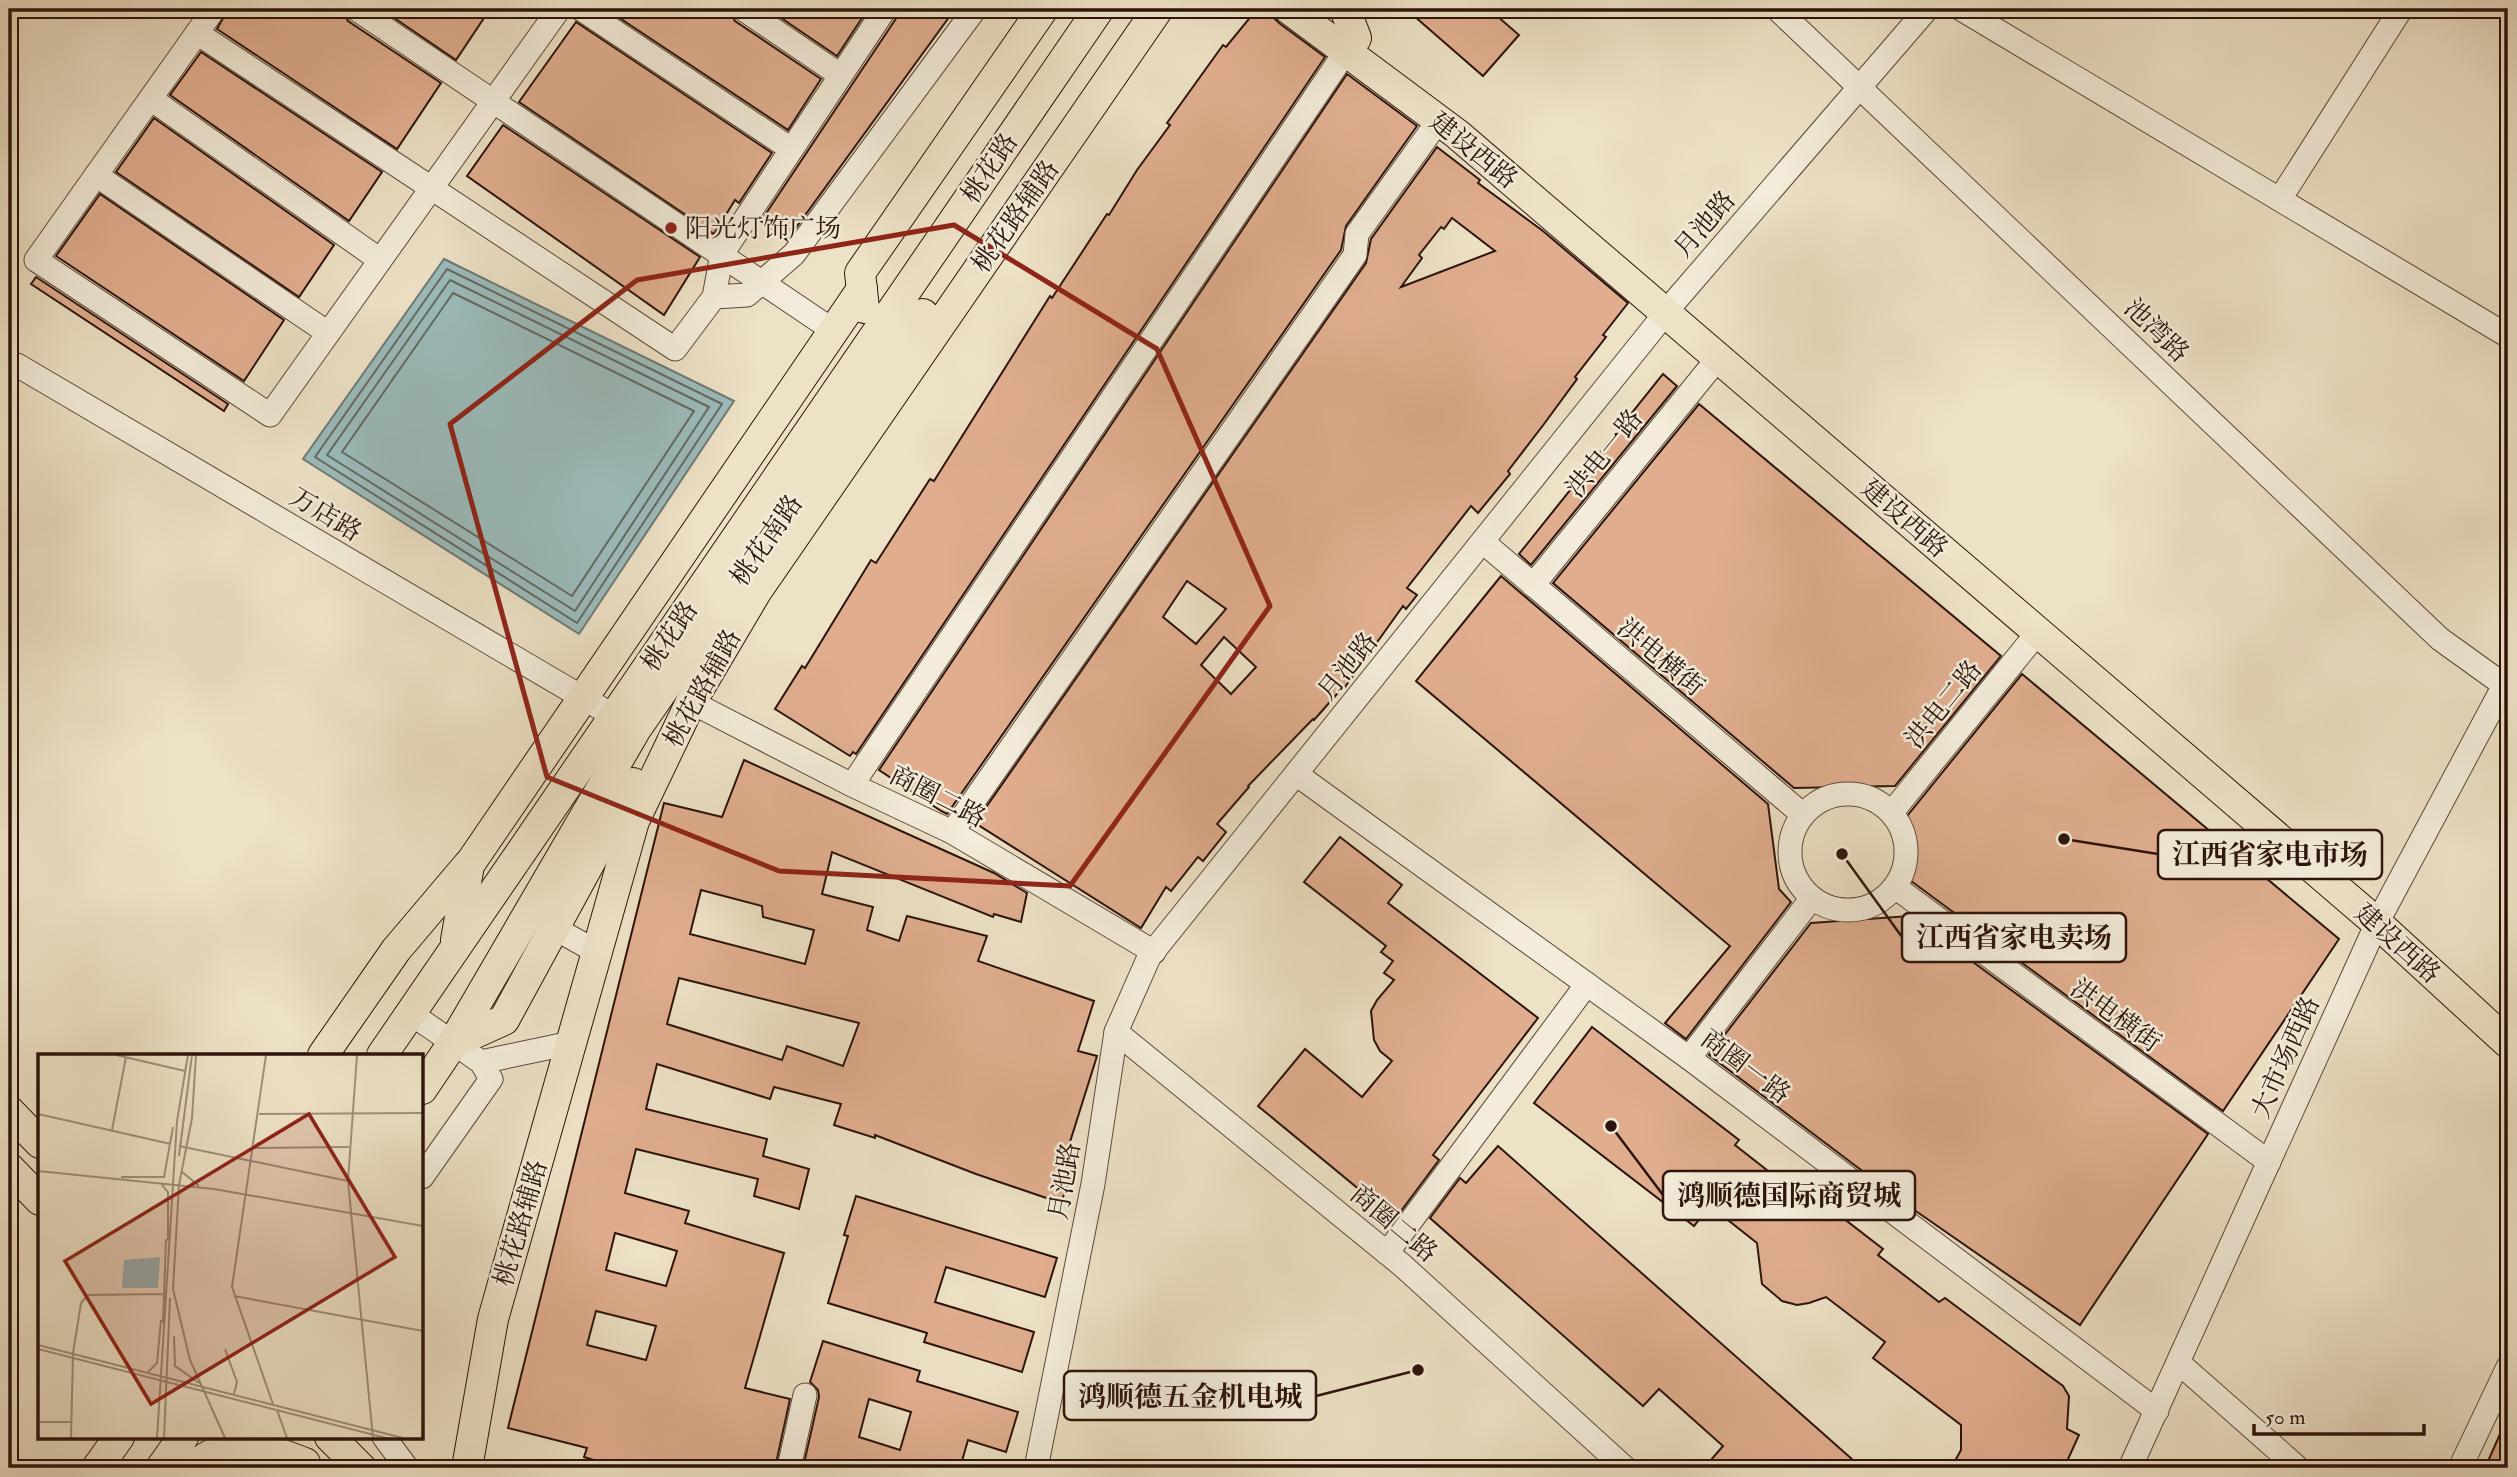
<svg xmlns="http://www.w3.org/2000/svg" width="2517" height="1477" viewBox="0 0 2517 1477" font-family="'IM FELL Double Pica','Noto Serif SC',serif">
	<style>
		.water { fill: #9bbcbc; stroke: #6f7975; stroke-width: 2 }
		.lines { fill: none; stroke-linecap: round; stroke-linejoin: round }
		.shore { stroke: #646863; stroke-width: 2 }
		.building { fill: #e0ae8f; stroke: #2c140a; stroke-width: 2; fill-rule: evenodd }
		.minor-casing { stroke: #5c4739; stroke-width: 25 }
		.major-casing { stroke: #2c140a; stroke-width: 32 }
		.minor { stroke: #f3ecda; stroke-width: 23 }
		.major { stroke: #ede1c6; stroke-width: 30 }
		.marked { fill: none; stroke: #8f2418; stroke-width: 5; stroke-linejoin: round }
		.poi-dot { fill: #8f2418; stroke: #f3ecda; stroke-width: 2.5 }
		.labels { text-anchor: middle; stroke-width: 5; stroke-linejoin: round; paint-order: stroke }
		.street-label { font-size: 26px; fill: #2c140a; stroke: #f3ecda }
		.poi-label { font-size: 26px; fill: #2c140a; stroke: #f3ecda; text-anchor: start }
		.inset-road { fill: none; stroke: #a08f7b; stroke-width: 2 }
		.view { fill: #8f2418; fill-opacity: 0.15; stroke: #8f2418; stroke-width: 3.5 }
		.inset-edge { fill: none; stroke: #2c140a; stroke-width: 3.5 }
		.leader { fill: none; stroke: #2c140a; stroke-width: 2.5 }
		.callout-dot { fill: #2c140a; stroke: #f3ecda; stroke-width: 2.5 }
		.callout { fill: #f3ecda; stroke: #2c140a; stroke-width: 2.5 }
		.callout-label { font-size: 28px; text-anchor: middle; font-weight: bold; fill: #2c140a }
	</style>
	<rect width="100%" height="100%" fill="#ede1c6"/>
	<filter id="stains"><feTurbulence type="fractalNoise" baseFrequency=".00286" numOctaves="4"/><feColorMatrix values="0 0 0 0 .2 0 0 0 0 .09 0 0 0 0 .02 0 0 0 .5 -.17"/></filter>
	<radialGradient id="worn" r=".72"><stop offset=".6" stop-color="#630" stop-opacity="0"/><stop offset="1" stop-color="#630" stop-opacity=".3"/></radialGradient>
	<path class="water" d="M444 259 734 401 579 634 303 459Z"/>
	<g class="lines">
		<g class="shore">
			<path d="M447 269 722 404 577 623 315 457Z"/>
			<path d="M450 280 709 407 575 611 327 455Z"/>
			<path d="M453 293 694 411 572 596 342 452Z"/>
		</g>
	</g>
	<g class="building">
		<path d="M228 9H342L348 21 441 83 397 149 217 29Z"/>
		<path d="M381 9H490L456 60Z"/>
		<path d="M606 9H729L735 21 821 79 788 130Z"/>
		<path d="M768 9H868L837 56Z"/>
		<path d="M899 9H955L787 240 761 221 897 17Z"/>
		<path d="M1257 9H1272L1273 17 1279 23 1325 57 856 754 853 752 850 756 775 709 802 666 805 668 871 560 876 563 930 479 934 481 1050 296 1052 298 1107 214 1109 215 1137 170 1170 125 1167 123 1223 45 1226 47Z"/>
		<path d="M1406 9H1489L1519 35 1483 76Z"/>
		<path d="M576 22 772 153 739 203 735 200 714 234 519 102Z"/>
		<path d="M201 52 382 172 349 221 170 95Z"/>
		<path d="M1347 74 1417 126 1346 226 1341 250 947 814 941 811 879 770Z"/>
		<path d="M154 118 334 245 299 297 116 172Z"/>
		<path d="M503 125 700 257 664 315 467 176Z"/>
		<path d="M1437 147 1480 180 1478 183 1543 231 1628 303 1603 335 1606 337 1575 377 1577 379 1544 424 1508 471 1510 474 1478 513 1471 506 1407 588 1417 595 1406 609 1403 606 1345 687 1344 686 1314 720 1313 719 1248 786 1249 787 1217 824 1226 832 1203 861 1198 857 1171 891 1166 887 1141 928 975 823 1366 263 1371 239ZM1452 218 1495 251 1401 287 1422 258 1419 255 1441 227 1444 229ZM1187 581 1226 609 1196 644 1163 617ZM1224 637 1256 667 1231 694 1201 665Z"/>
		<path d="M100 194 284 320 244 381 56 256Z"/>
		<path d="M36 277 228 404 224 411 31 284Z"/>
		<path d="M1663 374 1677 386 1531 565 1519 554Z"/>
		<path d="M1699 404 2001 656 1895 786 1794 788 1553 583Z"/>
		<path d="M1501 576 1768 804 1779 889 1791 902 1686 1039 1665 1023 1730 946 1416 681Z"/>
		<path d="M2022 674 2339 939 2223 1111 1911 881 1907 816Z"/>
		<path d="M744 760 994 873 1027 893 1021 922 994 914 993 917 832 852 822 894 873 907 867 930 899 941 907 916 987 936 978 961 1094 1001 1078 1051 1097 1056 1065 1158 1075 1162 1061 1203 976 1174 875 1135V1138L834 1125 841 1104 774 1087 770 1099 657 1064 646 1109 767 1139 763 1156 809 1169 799 1209 754 1196 758 1179 636 1149 625 1193 689 1211 685 1223 784 1253 745 1388 790 1399 775 1468H619L584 1457 587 1448 508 1428 664 803 722 817ZM701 890 762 906 763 917 814 930 805 964 690 934ZM679 978 859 1023 843 1066 787 1046 782 1060 667 1024ZM615 1233 677 1251 666 1286 606 1270ZM596 1311 656 1326 646 1360 587 1345Z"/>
		<path d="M1340 837 1402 885 1388 903 1538 1018 1433 1155 1439 1160 1395 1219 1258 1106 1305 1049 1362 1097 1392 1061 1380 1051 1374 1040 1371 1011 1377 1000 1394 980 1384 973 1393 961 1381 952 1386 946 1304 882Z"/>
		<path d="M1910 916 2208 1134 2080 1325 1910 1207 1709 1055 1811 923Z"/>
		<path d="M1592 1027 1739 1140 1735 1145 1790 1188 1795 1181 1883 1249 1878 1255 1939 1302 1945 1298 2063 1386 2069 1396 2067 1429 2079 1435 2064 1468H1951L1961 1450V1425L1873 1358 1885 1342 1826 1297 1809 1303 1797 1305 1782 1301 1762 1284 1757 1243 1710 1206 1694 1226 1534 1103Z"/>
		<path d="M1498 1146 1862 1468H1704L1723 1446 1659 1389 1643 1406 1430 1218 1460 1178 1466 1183Z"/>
		<path d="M856 1196 1057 1258 1045 1297 946 1267 935 1302 1034 1332 1022 1372 924 1342 927 1333 828 1303 848 1236 844 1235Z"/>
		<path d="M823 1341 920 1371 917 1381 1018 1412 1006 1452 968 1440 960 1468H803L819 1397 818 1390 810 1382ZM869 1399 911 1412 900 1450 859 1437Z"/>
		<path d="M2508 1416V1468H2485Z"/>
	</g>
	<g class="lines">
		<g class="minor-casing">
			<g id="minor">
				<path d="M214 9 36 260 270 415 559 9"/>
				<path d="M356 9 834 331"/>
				<path d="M581 9 791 149"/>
				<path d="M743 9 840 75"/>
				<path d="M1777 9 2440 639 2504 685"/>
				<path d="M1961 9 2508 336"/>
				<path d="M197 33 675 349 714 297 747 295 794 254 975 9"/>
				<path d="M151 99 380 260"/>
				<path d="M96 175 328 333"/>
				<path d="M2280 199 2401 9"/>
				<path d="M714 297 722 254 885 9"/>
				<path d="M9 367 17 365 614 716"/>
				<path d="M1483 542 1802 814"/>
				<path d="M1533 585 1719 357"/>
				<path d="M691 702 852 785 952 832 1154 952"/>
				<path d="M1296 774 1689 1058 2157 1411"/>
				<path d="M852 785 1346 51"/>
				<circle cx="1848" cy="852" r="58"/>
				<path d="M1892 812 2038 632"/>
				<path d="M952 832 1355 255 1357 234 1439 120"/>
				<path d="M1895 887 2269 1162"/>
				<path d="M554 928 597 952"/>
				<path d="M410 1013 481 1062 571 1043"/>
				<path d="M1116 1032 1403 1266 1625 1468"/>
				<path d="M1689 1058 1812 898"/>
				<path d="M422 1177 491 1079 481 1062"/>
				<path d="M1387 1253 1587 984"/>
				<path d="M2179 1363 2298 1468"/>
				<path d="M384 1437 407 1468"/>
				<path d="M789 1468 805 1395"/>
				<path d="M1036 1468 1093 1184 1116 1032 1149 957 1676 300 1927 9"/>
				<path d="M2130 1468 2377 923 2508 678"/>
				<path d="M2460 1468 2508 1367"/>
			</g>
		</g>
		<g class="major-casing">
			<g id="major">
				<path d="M1289 9 1457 134 2377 923 2508 1043"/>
				<path d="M1345 9 1356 38"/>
				<path d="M864 308 860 273 1043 9"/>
				<path d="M456 940 469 865 862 289"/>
				<path d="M453 1043 504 1020 633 783"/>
				<path d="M323 1055 396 950 468 865"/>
				<path d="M382 1055 1099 9"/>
				<path d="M422 1089 453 1043 636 729 923 314"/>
				<path d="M9 1111 40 1143"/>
				<path d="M9 1168 40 1200"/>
				<path d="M330 1437 361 1468"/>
				<path d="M97 1468 119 1437"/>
				<path d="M161 1468 183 1437"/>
				<path d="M190 1468C240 1433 252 1444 305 1463"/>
				<path d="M467 1468 493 1319 634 821 691 702 756 592 1158 9"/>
			</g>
		</g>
		<use href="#minor" class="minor"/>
		<use href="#major" class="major"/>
	</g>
	<path class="marked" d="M954 225 1157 349 1270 606 1070 886 779 871 547 777 450 424 637 280Z"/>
	<circle class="poi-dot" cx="671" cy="228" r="7"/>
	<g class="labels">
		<g class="street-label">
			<text transform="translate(1474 150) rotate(39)" y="9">建设西路</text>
			<text transform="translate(989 168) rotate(-56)" y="9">桃花路</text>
			<text transform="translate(1015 216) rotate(-55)" y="9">桃花路辅路</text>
			<text transform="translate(1704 224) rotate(-49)" y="9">月池路</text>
			<text transform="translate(2157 330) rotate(44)" y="9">池湾路</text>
			<text transform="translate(1604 453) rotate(-51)" y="9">洪电一路</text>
			<text transform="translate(326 514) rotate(31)" y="9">万店路</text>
			<text transform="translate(1905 518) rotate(41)" y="9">建设西路</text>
			<text transform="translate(766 540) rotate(-55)" y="9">桃花南路</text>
			<text transform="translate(669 636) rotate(-56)" y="9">桃花路</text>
			<text transform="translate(1661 657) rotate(40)" y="9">洪电横街</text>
			<text transform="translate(1347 666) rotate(-51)" y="9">月池路</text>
			<text transform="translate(702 688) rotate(-61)" y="9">桃花路辅路</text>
			<text transform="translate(1943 704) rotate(-51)" y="9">洪电二路</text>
			<text transform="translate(938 796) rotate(27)" y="9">商圈二路</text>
			<text transform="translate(2398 943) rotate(42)" y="9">建设西路</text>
			<text transform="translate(2116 1015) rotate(36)" y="9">洪电横街</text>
			<text transform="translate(2285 1057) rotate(-66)" y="9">大市场西路</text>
			<text transform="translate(1746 1066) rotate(37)" y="9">商圈一路</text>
			<text transform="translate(1064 1181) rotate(-80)" y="9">月池路</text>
			<text transform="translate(520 1223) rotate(-74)" y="9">桃花路辅路</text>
			<text transform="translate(1394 1223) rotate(40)" y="9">商圈二路</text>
		</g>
		<g class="poi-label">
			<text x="685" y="237">阳光灯饰广场</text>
		</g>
	</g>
	<g transform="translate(38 1054)">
		<rect width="385" height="385" fill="#ede1c6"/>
		<path d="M122 203 120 234H84L86 206Z" fill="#9bbcbc"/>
		<path class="inset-road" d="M78 1 147 17M158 1 154 64 141 131 135 235 152 306 187 384M228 1 194 233 235 350M319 1 310 127 335 384M0 60 133 90M221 60 385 59M74 76 88 3M141 92 310 127M215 94 311 93M141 102 154 1M0 117 176 135 385 172M143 117 161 132M83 123H126L135 73M124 131 130 138V187M196 242 385 277M125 269 128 185M136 282 137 312 161 329M0 291 365 384M0 295 348 384M187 295 199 328 196 340M110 318 119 309 123 266M239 356 249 384M0 368H33M33 384 35 299 43 249 50 241 126 240M119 384 139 67 150 1M126 384 132 244"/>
		<path class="view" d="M271 60 357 203 113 350 27 207Z"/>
		<rect width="385" height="385" class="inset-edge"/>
	</g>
	<path class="leader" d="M2064 839L2158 854M1842 854L1902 937M1611 1126L1663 1195M1418 1370L1316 1396"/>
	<g class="callout-dot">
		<circle cx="2064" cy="839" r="7"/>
		<circle cx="1842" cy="854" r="7"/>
		<circle cx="1611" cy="1126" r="7"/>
		<circle cx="1418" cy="1370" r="7"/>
	</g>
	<g class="callout">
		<rect x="2158" y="830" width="224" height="49" rx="7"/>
		<rect x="1902" y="913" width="224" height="49" rx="7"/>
		<rect x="1663" y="1171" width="252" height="49" rx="7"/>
		<rect x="1064" y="1371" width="252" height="49" rx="7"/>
	</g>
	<g class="callout-label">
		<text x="2270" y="864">江西省家电市场</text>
		<text x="2014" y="947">江西省家电卖场</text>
		<text x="1789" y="1205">鸿顺德国际商贸城</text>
		<text x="1190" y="1406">鸿顺德五金机电城</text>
	</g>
	<rect width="2517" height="1477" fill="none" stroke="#ede1c6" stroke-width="35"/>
	<rect x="10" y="10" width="2496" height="1456" fill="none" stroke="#2c140a" stroke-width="3.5"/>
	<rect x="18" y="18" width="2482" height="1442" fill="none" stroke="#2c140a" stroke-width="2"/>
	<path d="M2254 1424v10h170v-10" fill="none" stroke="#2c140a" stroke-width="3.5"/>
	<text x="2265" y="1424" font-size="21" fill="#2c140a" stroke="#f3ecda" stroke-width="5" paint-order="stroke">50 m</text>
	<rect width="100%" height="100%" filter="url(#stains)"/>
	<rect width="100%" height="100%" fill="url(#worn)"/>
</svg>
